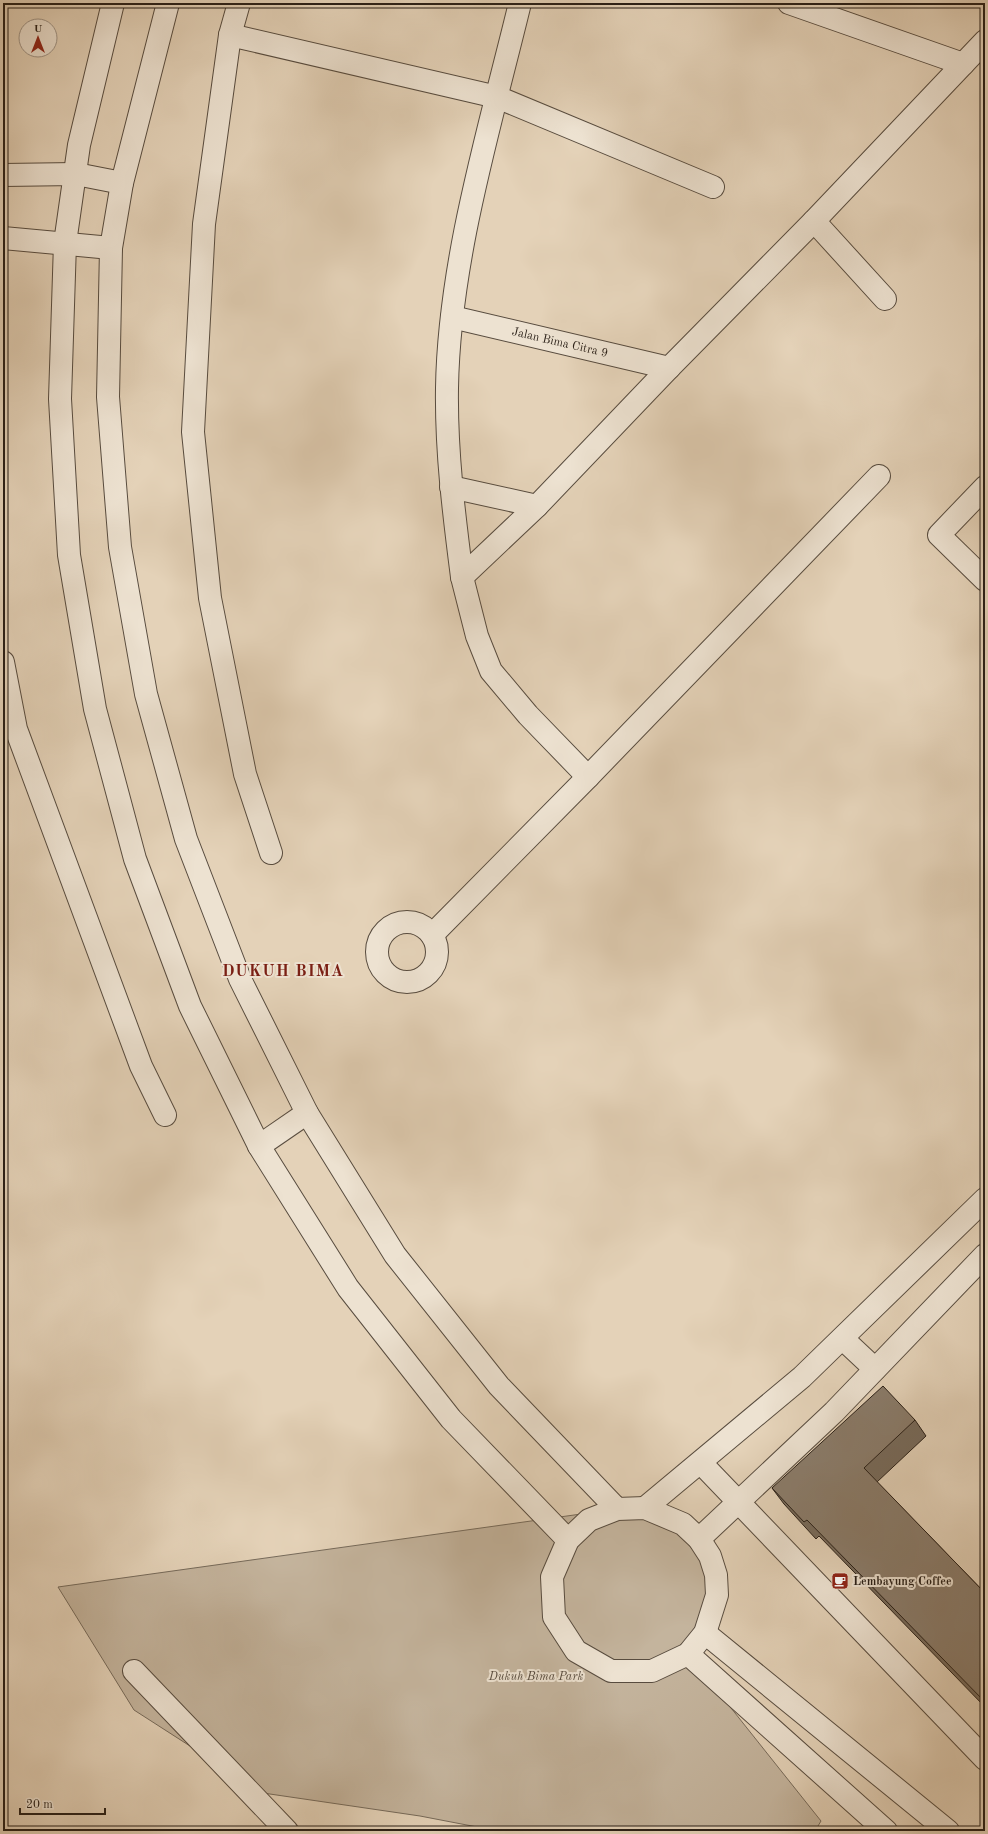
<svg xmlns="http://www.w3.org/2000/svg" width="988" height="1834" viewBox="0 0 988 1834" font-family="'Old Standard TT',serif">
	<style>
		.park { fill: #c4b49d; stroke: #766a5a }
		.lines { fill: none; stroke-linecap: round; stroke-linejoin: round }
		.minor-casing { stroke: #584c3f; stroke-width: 24 }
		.minor { stroke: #ede2d1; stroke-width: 22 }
		.wall { fill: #776b5c; stroke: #291f17 }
		.building { fill: #8a7c6b; stroke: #291f17 }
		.labels { text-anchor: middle; stroke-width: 4; stroke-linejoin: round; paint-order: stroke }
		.street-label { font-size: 12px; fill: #291f17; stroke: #ede2d1 }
		.poi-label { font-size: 12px; font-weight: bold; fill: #291f17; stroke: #ede2d1; text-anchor: start }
		.park-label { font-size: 12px; font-style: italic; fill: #584c3f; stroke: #ede2d1 }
		.district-label { font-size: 16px; font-weight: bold; letter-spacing: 1px; fill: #7a1f14; stroke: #ede2d1 }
	</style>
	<rect width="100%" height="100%" fill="#e4d2b8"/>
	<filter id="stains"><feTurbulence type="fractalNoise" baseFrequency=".005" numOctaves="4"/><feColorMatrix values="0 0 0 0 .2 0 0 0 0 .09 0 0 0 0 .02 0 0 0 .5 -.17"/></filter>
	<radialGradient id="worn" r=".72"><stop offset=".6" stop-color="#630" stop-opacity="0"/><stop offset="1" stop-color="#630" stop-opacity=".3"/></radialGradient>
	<path class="park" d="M617 1509 683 1524 717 1595 688 1654 821 1821 815 1831H498L420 1816 263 1793 134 1710 58 1587Z"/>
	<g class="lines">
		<g class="minor-casing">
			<g id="minor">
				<path d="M113 3 79 145 65 243 60 399 69 555 95 709 135 859 190 1006 259 1146 348 1288 451 1419 568 1540"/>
				<path d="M168 3 122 183 111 248 108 397 120 547 146 694 186 839 240 979 307 1113 395 1255 499 1386 617 1509 645 1508 683 1524 699 1539 710 1556 716 1575 717 1595 705 1633 688 1654 652 1671H611L576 1651 554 1617 552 1577 568 1540 589 1520 617 1509"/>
				<path d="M239 3 230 35 204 224 193 432 210 598 245 774 271 853"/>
				<path d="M520 3C490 127 449 260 447 388 446 451 454 515 462 577L537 506 669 368 814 221 985 41"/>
				<path d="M789 3 963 64"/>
				<path d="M230 35 497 97 713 187"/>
				<path d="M3 175 76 174 122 183"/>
				<path d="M814 221 885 299"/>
				<path d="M3 238 111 248"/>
				<path d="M452 317 669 368"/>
				<path d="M451 487 537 506"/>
				<path d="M985 487 939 535 985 580"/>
				<path d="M462 577 477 636 491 671 528 715 588 777"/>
				<path d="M3 662 16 729 141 1066 165 1115"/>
				<circle cx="407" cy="952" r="30"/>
				<path d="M432 935 588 777 879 476"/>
				<path d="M259 1146 307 1113"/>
				<path d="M843 1339 875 1369"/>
				<path d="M701 1463 985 1759"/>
				<path d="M645 1508 802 1377 985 1199"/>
				<path d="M699 1539 834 1412 985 1255"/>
				<path d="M705 1633 948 1831"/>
				<path d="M688 1654 886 1831"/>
				<path d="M134 1671 287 1831"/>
			</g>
		</g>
		<use href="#minor" class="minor"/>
	</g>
	<path class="wall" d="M915 1420 926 1436 877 1482 985 1593V1707L819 1536 816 1539 784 1504 772 1488Z"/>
	<path class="building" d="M883 1386 915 1420 864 1468 985 1593V1702L807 1520 804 1522 772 1488Z"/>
	<defs>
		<g id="cafe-square" transform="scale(0.9)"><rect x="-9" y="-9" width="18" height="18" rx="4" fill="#8f2418" stroke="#ede2d1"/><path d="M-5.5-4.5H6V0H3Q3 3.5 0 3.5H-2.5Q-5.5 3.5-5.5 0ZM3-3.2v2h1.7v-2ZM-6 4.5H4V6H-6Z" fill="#fff"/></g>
	</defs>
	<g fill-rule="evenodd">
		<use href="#cafe-square" x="840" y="1581"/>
	</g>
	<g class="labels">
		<g class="street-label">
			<text transform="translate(560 342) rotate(13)" y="4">Jalan Bima Citra 9</text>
		</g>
		<g class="poi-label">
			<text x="853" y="1585">Lembayung Coffee</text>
		</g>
		<g class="park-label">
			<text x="536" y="1680">Dukuh Bima Park</text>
		</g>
		<g class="district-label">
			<text x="283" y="976">DUKUH BIMA</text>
		</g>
	</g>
	<rect width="988" height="1834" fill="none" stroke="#e4d2b8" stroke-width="16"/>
	<rect x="4" y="4" width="980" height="1826" fill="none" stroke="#291f17" stroke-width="2"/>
	<rect x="8" y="8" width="972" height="1818" fill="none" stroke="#291f17"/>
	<g transform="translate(38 38)"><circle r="19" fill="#ede2d1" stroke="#9f9487"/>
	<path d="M0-3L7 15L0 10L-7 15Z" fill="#8f2418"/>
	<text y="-6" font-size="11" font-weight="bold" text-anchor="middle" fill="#291f17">U</text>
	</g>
	<path d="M20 1808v6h85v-6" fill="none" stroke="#291f17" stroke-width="2"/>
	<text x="26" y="1808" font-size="12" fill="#291f17" stroke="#ede2d1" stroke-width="3" paint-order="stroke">20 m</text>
	<rect width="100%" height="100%" filter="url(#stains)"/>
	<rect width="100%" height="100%" fill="url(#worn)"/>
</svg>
